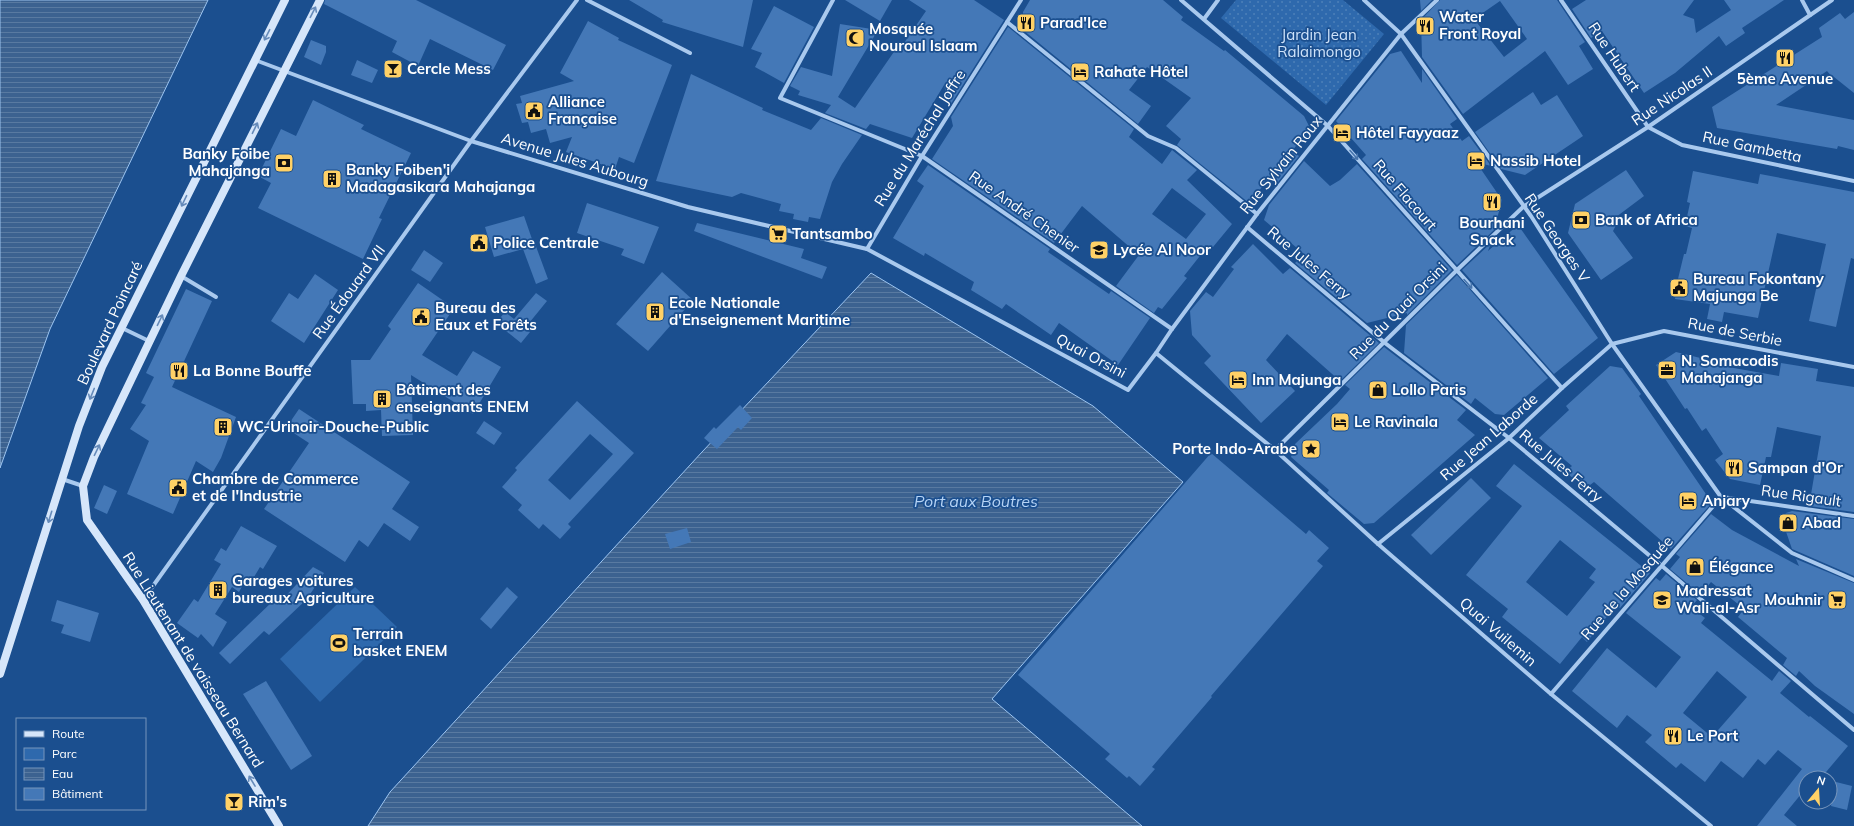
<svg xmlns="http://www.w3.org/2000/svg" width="1854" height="826" viewBox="0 0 1854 826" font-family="Mulish,sans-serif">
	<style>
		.green { fill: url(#green-dots) }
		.pitch { fill: #2e69ad }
		.water { fill: url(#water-rules); stroke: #9cc4f0 }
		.building { fill: #4478b7; fill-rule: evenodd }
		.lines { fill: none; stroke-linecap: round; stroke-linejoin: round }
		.street { stroke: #a9c9ee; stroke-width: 4 }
		.secondary { stroke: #d6e6fa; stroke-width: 8 }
		.oneway { stroke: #668bba }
		.oneway2 { stroke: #4674ac }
		.labels { text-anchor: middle; stroke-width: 3.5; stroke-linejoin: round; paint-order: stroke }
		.poi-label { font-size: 15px; font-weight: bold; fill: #fff; stroke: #1b4f8f; text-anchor: start }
		.park-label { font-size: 15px; fill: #cfe3fa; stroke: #1b4f8f }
		.street-label { font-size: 15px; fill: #fff; stroke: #1b4f8f }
		.water-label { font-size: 16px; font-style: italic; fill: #b5d3f5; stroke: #1b4f8f }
	</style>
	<defs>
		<pattern id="green-dots" width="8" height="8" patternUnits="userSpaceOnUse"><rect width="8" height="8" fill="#2e69ad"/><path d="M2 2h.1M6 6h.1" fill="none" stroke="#4d80b9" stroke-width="1.8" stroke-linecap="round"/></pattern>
		<pattern id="water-rules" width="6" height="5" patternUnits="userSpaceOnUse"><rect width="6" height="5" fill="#3c6290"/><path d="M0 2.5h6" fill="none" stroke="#597aa1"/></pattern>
	</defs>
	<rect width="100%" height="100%" fill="#1b4f8f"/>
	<path class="green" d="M1236 0H1343L1384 34 1326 105 1221 18Z"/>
	<path class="pitch" d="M355 587 397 627 320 702 280 659Z"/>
	<g class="water">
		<path d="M0 0H208L50 329 0 468Z"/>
		<path d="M871 273 1093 406 1183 482 992 699 1142 826H368L390 792 702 452Z"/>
	</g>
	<g class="building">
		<path d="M325 0H416L506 45 493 70 430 39 418 66 392 52 397 41 324 4Z"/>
		<path d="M629 0H753L743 47 662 22 663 20Z"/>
		<path d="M845 0H892L880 21Z"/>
		<path d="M909 0H974L1004 20 949 107 944 85 912 138 870 124 866 129 825 113 831 105 798 95 800 91 790 86 801 67 832 76 840 24 878 30 838 97 855 108 898 46H902L926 11Z"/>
		<path d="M1030 0H1163L1183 17 1181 20 1224 51 1225 50 1304 116 1309 126 1307 132 1292 151 1299 156 1274 187 1280 165 1249 203 1177 145 1181 139 1166 126 1191 98 1147 67 1129 90 1151 106 1138 124 1023 30V12Z"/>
		<path d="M1420 0H1432L1421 11Z"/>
		<path d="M1440 0H1557L1585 42 1579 46 1593 69 1568 85 1545 51 1463 114 1422 57 1421 20ZM1500 1 1527 39 1504 57 1474 19Z"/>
		<path d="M1586 0H1694L1683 15 1694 19 1696 33 1731 10 1724 0H1784L1742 28 1745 33 1726 46 1719 36 1675 73 1644 93 1602 31 1591 38 1572 9Z"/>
		<path d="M774 6 814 27 784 83 755 67 762 53 751 49Z"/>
		<path d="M1854 12V93L1834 77 1833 78 1827 71 1776 105 1854 120V150L1838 146 1837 149 1717 128 1712 107 1822 37 1819 28 1840 13 1845 19Z"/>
		<path d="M588 21 619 38 618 40 672 65 634 163 619 157 615 169 566 152 572 137 550 143 546 129 531 133 528 122 522 123 516 104 522 103 520 96 574 81 560 73Z"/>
		<path d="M1008 27 1134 129 1129 137 1162 164 1172 150 1197 170 1187 180 1232 224 1213 247H1207L1184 276 1187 278 1162 309 1158 307 1154 313 1116 286 1139 255 1082 206 1054 243 932 159 953 126 951 117ZM1172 188 1206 214 1186 239 1152 214Z"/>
		<path d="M311 40 326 46V52L321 65 304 57Z"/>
		<path d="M1401 51 1422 83V69L1457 119 1450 124 1462 141 1469 136 1491 166 1476 162 1502 200 1494 230 1457 265 1362 159 1366 155 1336 121 1390 54Z"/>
		<path d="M357 60 378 70 372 83 351 75Z"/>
		<path d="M691 74 763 108 762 110 811 130 821 118 862 135 842 164 832 182 820 219 809 217 808 222 793 219 794 214 779 211 781 204 741 193 732 197 656 181Z"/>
		<path d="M1533 92 1541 105 1557 95 1583 136 1525 175 1501 169 1475 132Z"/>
		<path d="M313 100 364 125 361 129 411 153 379 218 382 219 363 259 258 208 271 183 258 176 281 129 296 136Z"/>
		<path d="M1304 161 1330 186 1340 180 1357 164 1452 270 1407 315V313L1367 323 1295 263 1304 254 1264 220 1269 205Z"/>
		<path d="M928 165 1050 249 1048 252 1109 294 1111 291 1150 318 1118 365 1059 323 1051 335 1006 304 1002 309 971 290 974 282 925 253 924 256 893 238 924 186 917 181Z"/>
		<path d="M1626 170 1644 196 1616 217V225L1613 231 1633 258 1601 280 1568 233 1575 204Z"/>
		<path d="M1693 171 1758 184 1760 174 1854 192V259L1851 258 1836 327 1809 321 1826 244 1777 233 1758 318 1724 312 1722 322 1707 319 1710 304 1675 299 1677 283 1684 254H1686L1692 228 1685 226 1690 203 1687 202Z"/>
		<path d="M587 203 659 227 644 264 621 255 624 249 577 233Z"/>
		<path d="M524 216 533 242 534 241 548 279 536 284 523 249 494 257 485 227Z"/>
		<path d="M697 223 804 249 801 258 827 267 822 279 694 231Z"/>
		<path d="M1518 225 1598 338 1554 374 1462 270 1491 243 1488 251Z"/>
		<path d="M1253 244 1283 274 1290 268 1379 343 1340 381 1287 334 1266 360 1295 391 1261 423 1204 363 1211 356 1192 335 1190 311 1206 292 1213 297 1234 269 1231 267Z"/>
		<path d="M424 250 443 263 430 282 411 270Z"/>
		<path d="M662 272 693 300 648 351 616 324Z"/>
		<path d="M315 274 338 290 304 343 271 321 289 293 298 299Z"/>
		<path d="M1457 275 1548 378 1504 415 1495 414 1475 398 1471 404 1404 353 1406 325Z"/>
		<path d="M418 283 454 308 422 355 457 376 473 351 501 367 473 414 411 375 413 435 382 436 381 410 366 411V404H353L351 360H370L391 329 388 326Z"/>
		<path d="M186 289 212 301 172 387 236 417 221 458 213 472 196 461 173 514 127 494 149 441 130 429 146 405 141 403 154 377 146 373Z"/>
		<path d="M536 293 547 301 525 328 530 332 521 343 496 323 505 312 514 319Z"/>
		<path d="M1384 347 1466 410 1457 420 1475 435 1374 523 1364 524 1327 493 1329 490 1291 457 1295 444 1337 404 1350 389 1345 385Z"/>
		<path d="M1676 352 1729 365 1728 367 1779 376 1781 363 1818 369 1816 381 1854 387V512L1809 506 1821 436 1777 427 1771 457H1766L1760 485 1730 479 1715 460 1723 454 1706 428 1702 431 1687 408 1685 409 1656 365Z"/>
		<path d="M1610 366 1622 368 1641 394 1639 396 1710 500 1709 506 1671 549 1594 482 1586 488 1565 472 1572 466 1539 438 1569 410 1566 406Z"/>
		<path d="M577 401 634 453 568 524 571 527 560 539 543 524 539 529 518 510 522 505 502 487 517 470 515 468ZM590 434 613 454 570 500 548 480Z"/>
		<path d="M740 405 752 418 741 430 738 427 717 449 704 438 714 427 716 429Z"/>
		<path d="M299 409 410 482 392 509 419 527 410 541 384 523 368 547 359 540 345 562 264 509 309 443 286 428Z"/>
		<path d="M484 421 502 433 494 445 476 433Z"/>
		<path d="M1211 453 1306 534 1309 530 1329 548 1317 561 1323 566 1211 696 1212 697 1152 767 1155 769 1140 786 1129 776 1127 778 1105 759 1110 754 1018 675Z"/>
		<path d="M1514 464 1650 573 1620 608 1616 605 1587 642 1582 637 1560 664 1502 617 1508 609 1466 575 1522 506 1496 486ZM1560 540 1596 569 1589 578 1595 582 1567 616 1526 582Z"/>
		<path d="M1471 478 1491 498 1431 555 1411 535Z"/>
		<path d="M104 485 117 491 107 514 94 508Z"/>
		<path d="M1792 511 1854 519V576L1792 549 1783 523V518L1786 513Z"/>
		<path d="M1711 514 1732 530 1799 566 1796 559 1854 583V714L1815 686 1799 671 1796 676 1783 665 1787 658 1738 617 1744 609 1711 582 1701 595 1670 569 1680 557 1676 554Z"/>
		<path d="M241 526 277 546 263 569 260 567 251 582 246 579 239 592 232 587 215 614 227 622 213 647 201 634 198 638 177 623 194 599 198 602 221 564 214 560 221 548 226 551Z"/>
		<path d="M687 528 691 542 670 549 665 534Z"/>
		<path d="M313 567 324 573 307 599 269 635 264 631 230 664 219 653 274 600 278 604Z"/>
		<path d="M1666 574 1697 600 1691 607 1705 618 1701 623 1772 681 1779 671 1791 681 1780 693 1809 717 1810 716 1848 746 1821 778H1806V788L1784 815 1797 826H1757L1802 769 1778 750 1765 765 1758 759 1743 778 1721 761 1705 782 1681 763 1676 768 1645 742 1652 735 1627 715 1617 728 1572 691 1607 648 1656 688 1681 657 1626 613 1656 578 1660 581ZM1717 671 1747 697 1712 737 1683 713Z"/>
		<path d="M507 587 518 597 491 629 480 619Z"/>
		<path d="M57 600 99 613 90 642 61 633 64 625 51 621Z"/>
		<path d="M266 681 312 756 291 770 243 694Z"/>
		<path d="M1836 782 1852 786 1847 810 1831 806Z"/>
	</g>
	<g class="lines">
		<g class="street">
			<path d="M587 0 690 53"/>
			<path d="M833 0 780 98 922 156 1172 329"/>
			<path d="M1181 0 1328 126 1562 388"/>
			<path d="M1364 0 1401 34 1531 216 1612 344 1721 497 1792 553 1854 580"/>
			<path d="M1561 0 1648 127 1682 145 1854 181"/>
			<path d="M1802 0 1810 15"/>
			<path d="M1204 19 1218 0"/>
			<path d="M1007 22 1148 136 1176 148 1257 214"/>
			<path d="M255 60 471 141 688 207 867 249 1128 390 1156 353 1275 450 1378 544 1551 694 1711 826"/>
			<path d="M1247 227 1385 343 1509 438 1662 566 1854 730"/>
			<path d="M867 249 922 156 1021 0"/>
			<path d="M181 276 216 297"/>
			<path d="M122 328 149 341"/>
			<path d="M1156 353 1172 329 1257 214 1401 34 1437 0"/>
			<path d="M1275 450 1456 271 1523 207 1648 127 1832 0"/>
			<path d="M62 479 83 486"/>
			<path d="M1722 497 1854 516"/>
			<path d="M1378 544 1509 438 1562 388 1612 344 1664 331 1854 367"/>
			<path d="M143 600 471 141 577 0"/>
			<path d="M1551 694 1721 497"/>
		</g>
		<g class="secondary">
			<path d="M0 674 79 426 102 367 285 0"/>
			<path d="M279 826 143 600 87 520 83 486 94 457 181 276 320 0"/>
		</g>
	</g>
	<defs><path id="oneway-shaft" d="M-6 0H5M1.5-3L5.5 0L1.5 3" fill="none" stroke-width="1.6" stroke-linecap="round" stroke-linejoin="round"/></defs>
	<g class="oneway">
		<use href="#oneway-shaft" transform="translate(313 12) rotate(-63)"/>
		<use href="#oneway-shaft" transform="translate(267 35) rotate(117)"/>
		<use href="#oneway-shaft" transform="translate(255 128) rotate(-64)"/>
		<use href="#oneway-shaft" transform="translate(184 201) rotate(116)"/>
		<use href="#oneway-shaft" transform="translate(160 320) rotate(-64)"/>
		<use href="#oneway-shaft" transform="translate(92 394) rotate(112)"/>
		<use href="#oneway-shaft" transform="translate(97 450) rotate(-64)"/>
		<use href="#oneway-shaft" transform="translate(50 517) rotate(107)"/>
		<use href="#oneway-shaft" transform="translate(252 781) rotate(-121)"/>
	</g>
	<g class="oneway2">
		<use href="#oneway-shaft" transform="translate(1354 155) rotate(49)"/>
		<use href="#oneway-shaft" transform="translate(1468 284) rotate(48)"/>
	</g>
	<defs>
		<g id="restaurant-square" transform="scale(1)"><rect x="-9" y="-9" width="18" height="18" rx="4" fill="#ffd166" stroke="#1b4f8f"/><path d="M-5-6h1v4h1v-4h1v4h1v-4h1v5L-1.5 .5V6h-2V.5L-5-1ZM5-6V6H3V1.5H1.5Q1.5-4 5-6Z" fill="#111"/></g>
		<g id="mosque-square" transform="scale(1)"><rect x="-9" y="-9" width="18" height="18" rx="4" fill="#ffd166" stroke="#1b4f8f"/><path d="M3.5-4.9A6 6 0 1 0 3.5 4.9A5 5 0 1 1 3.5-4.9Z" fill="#111"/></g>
		<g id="bar-square" transform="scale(1)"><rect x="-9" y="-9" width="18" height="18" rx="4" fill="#ffd166" stroke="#1b4f8f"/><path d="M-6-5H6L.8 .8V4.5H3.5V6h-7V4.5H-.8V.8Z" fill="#111"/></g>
		<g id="hotel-square" transform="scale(1)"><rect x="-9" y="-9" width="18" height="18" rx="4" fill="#ffd166" stroke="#1b4f8f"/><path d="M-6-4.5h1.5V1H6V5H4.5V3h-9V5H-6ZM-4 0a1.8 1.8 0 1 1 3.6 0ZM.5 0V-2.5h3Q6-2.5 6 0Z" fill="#111"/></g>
		<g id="civic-square" transform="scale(1)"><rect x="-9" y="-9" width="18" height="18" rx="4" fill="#ffd166" stroke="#1b4f8f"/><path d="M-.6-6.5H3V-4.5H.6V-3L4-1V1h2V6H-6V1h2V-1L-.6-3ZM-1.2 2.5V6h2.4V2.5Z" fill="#111"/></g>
		<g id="bank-square" transform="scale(1)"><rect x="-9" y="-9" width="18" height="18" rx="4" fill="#ffd166" stroke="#1b4f8f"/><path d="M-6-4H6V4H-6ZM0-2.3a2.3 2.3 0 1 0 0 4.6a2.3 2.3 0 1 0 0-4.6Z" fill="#111"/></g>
		<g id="building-square" transform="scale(1)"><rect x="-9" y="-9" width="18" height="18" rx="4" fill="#ffd166" stroke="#1b4f8f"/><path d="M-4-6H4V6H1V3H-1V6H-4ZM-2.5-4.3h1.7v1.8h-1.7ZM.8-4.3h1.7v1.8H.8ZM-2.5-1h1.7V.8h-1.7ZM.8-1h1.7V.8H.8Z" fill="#111"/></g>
		<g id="supermarket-square" transform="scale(1)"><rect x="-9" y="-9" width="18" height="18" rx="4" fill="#ffd166" stroke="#1b4f8f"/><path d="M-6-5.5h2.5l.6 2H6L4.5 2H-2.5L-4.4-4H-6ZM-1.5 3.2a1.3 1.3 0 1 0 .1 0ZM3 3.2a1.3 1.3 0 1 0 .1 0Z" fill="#111"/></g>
		<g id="school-square" transform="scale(1)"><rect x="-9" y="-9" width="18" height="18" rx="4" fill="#ffd166" stroke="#1b4f8f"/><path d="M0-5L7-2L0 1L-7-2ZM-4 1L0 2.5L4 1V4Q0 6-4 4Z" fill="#111"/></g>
		<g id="office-square" transform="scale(1)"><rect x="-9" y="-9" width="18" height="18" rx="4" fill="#ffd166" stroke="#1b4f8f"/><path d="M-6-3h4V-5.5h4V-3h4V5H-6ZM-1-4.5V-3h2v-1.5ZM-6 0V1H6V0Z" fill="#111"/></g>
		<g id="shop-square" transform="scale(1)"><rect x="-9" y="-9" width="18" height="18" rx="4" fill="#ffd166" stroke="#1b4f8f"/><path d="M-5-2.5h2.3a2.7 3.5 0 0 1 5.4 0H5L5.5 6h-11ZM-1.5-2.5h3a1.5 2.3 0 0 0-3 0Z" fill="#111"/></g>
		<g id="sight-square" transform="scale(1)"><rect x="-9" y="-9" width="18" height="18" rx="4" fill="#ffd166" stroke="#1b4f8f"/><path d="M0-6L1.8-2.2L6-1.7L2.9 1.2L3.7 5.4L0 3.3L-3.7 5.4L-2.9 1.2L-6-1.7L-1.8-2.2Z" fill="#111"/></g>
		<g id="stadium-square" transform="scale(1)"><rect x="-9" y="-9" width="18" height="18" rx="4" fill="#ffd166" stroke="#1b4f8f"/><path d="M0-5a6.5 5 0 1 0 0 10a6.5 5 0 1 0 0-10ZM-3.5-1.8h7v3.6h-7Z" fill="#111"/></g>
	</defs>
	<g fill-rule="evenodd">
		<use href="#restaurant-square" x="1026" y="23"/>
		<use href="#restaurant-square" x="1425" y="26"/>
		<use href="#mosque-square" x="855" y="38"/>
		<use href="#restaurant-square" x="1785" y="58"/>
		<use href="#bar-square" x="393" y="69"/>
		<use href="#hotel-square" x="1080" y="72"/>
		<use href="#civic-square" x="534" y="111"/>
		<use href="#hotel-square" x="1342" y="133"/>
		<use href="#hotel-square" x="1476" y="161"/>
		<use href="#bank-square" x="284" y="163"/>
		<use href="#building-square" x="332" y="179"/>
		<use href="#restaurant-square" x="1492" y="202"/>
		<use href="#bank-square" x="1581" y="220"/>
		<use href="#supermarket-square" x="778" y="234"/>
		<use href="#civic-square" x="479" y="243"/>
		<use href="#school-square" x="1099" y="250"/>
		<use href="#civic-square" x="1679" y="288"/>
		<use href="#building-square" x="655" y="312"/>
		<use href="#civic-square" x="421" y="317"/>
		<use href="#office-square" x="1667" y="370"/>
		<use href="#restaurant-square" x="179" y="371"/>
		<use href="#hotel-square" x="1238" y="380"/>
		<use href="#shop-square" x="1378" y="390"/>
		<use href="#building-square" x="382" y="399"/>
		<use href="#hotel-square" x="1340" y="422"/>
		<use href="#building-square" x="223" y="427"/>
		<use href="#sight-square" x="1311" y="449"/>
		<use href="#restaurant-square" x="1734" y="468"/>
		<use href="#civic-square" x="178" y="488"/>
		<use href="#hotel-square" x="1688" y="501"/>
		<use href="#shop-square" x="1788" y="523"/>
		<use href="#shop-square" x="1695" y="567"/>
		<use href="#building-square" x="218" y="590"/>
		<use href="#school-square" x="1662" y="600"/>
		<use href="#supermarket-square" x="1837" y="600"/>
		<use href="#stadium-square" x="339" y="643"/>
		<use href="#restaurant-square" x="1673" y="736"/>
		<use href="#bar-square" x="234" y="802"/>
	</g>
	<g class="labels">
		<g class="poi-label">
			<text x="1439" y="22">Water<tspan x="1439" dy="17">Front Royal</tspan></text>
			<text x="1040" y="28">Parad'Ice</text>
			<text x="869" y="34">Mosquée<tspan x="869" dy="17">Nouroul Islaam</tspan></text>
			<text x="407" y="74">Cercle Mess</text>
			<text x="1094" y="77">Rahate Hôtel</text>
			<text x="1785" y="84" text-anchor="middle">5ème Avenue</text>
			<text x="548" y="107">Alliance<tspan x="548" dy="17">Française</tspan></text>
			<text x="1356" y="138">Hôtel Fayyaaz</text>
			<text x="270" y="159" text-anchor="end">Banky Foibe<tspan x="270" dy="17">Mahajanga</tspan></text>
			<text x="1490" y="166">Nassib Hotel</text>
			<text x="346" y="175">Banky Foiben'i<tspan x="346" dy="17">Madagasikara Mahajanga</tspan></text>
			<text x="1595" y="225">Bank of Africa</text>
			<text x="1492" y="228" text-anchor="middle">Bourhani<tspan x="1492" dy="17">Snack</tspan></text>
			<text x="792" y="239">Tantsambo</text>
			<text x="493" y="248">Police Centrale</text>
			<text x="1113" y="255">Lycée Al Noor</text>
			<text x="1693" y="284">Bureau Fokontany<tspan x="1693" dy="17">Majunga Be</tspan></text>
			<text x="669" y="308">Ecole Nationale<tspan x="669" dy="17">d'Enseignement Maritime</tspan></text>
			<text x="435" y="313">Bureau des<tspan x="435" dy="17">Eaux et Forêts</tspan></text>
			<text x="1681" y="366">N. Somacodis<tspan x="1681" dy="17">Mahajanga</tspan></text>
			<text x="193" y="376">La Bonne Bouffe</text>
			<text x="1252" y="385">Inn Majunga</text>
			<text x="396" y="395">Bâtiment des<tspan x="396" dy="17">enseignants ENEM</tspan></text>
			<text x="1392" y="395">Lollo Paris</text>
			<text x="1354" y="427">Le Ravinala</text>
			<text x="237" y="432">WC-Urinoir-Douche-Public</text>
			<text x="1297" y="454" text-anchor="end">Porte Indo-Arabe</text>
			<text x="1748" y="473">Sampan d'Or</text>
			<text x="192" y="484">Chambre de Commerce<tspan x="192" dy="17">et de l'Industrie</tspan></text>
			<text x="1702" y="506">Anjary</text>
			<text x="1802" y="528">Abad</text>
			<text x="1709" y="572">Élégance</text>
			<text x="232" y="586">Garages voitures<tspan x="232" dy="17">bureaux Agriculture</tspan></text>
			<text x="1676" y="596">Madressat<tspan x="1676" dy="17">Wali-al-Asr</tspan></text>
			<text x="1823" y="605" text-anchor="end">Mouhnir</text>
			<text x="353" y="639">Terrain<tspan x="353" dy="17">basket ENEM</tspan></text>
			<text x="1687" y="741">Le Port</text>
			<text x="248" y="807">Rim's</text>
		</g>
		<g class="park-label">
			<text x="1319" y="40">Jardin Jean<tspan x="1319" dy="17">Ralaimongo</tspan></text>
		</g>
		<g class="street-label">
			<text transform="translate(1614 57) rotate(56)" y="5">Rue Hubert</text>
			<text transform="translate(1672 96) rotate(-34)" y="5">Rue Nicolas II</text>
			<text transform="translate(920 138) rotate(-58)" y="5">Rue du Maréchal Joffre</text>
			<text transform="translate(1752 147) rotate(12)" y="5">Rue Gambetta</text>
			<text transform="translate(575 160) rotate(17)" y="5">Avenue Jules Aubourg</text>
			<text transform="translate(1281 165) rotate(-51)" y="5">Rue Sylvain Roux</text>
			<text transform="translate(1405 195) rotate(49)" y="5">Rue Flacourt</text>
			<text transform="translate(1024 212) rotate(35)" y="5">Rue André Chenier</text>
			<text transform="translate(1557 238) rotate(56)" y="5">Rue Georges V</text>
			<text transform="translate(1309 263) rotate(40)" y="5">Rue Jules Ferry</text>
			<text transform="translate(349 292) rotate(-54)" y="5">Rue Édouard VII</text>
			<text transform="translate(1398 311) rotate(-45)" y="5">Rue du Quai Orsini</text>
			<text transform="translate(110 323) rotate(-65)" y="5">Boulevard Poincaré</text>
			<text transform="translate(1735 332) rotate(11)" y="5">Rue de Serbie</text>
			<text transform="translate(1091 356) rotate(28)" y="5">Quai Orsini</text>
			<text transform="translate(1489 437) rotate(-41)" y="5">Rue Jean Laborde</text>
			<text transform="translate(1561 466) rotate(40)" y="5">Rue Jules Ferry</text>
			<text transform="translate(1801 496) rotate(8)" y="5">Rue Rigault</text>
			<text transform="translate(1627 588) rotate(-49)" y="5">Rue de la Mosquée</text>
			<text transform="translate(1498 632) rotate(41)" y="5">Quai Vuilemin</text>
			<text transform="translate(193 660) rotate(58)" y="5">Rue Lieutenant de vaisseau Bernard</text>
		</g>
		<g class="water-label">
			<text x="976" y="507">Port aux Boutres</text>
		</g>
	</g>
	<rect x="16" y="718" width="130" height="92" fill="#1b4f8f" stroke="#7695bc"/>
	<rect x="24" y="731" width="20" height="6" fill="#d6e6fa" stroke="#7695bc"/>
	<text x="52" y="738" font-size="12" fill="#ffffff">Route</text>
	<rect x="24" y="748" width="20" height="12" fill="#2e69ad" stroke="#7695bc"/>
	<text x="52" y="758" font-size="12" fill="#ffffff">Parc</text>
	<rect x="24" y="768" width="20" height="12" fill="url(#water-rules)" stroke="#7695bc"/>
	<text x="52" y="778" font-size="12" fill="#ffffff">Eau</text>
	<rect x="24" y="788" width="20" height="12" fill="#4478b7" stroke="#7695bc"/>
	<text x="52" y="798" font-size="12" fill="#ffffff">Bâtiment</text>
	<g transform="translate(1818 790) rotate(18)"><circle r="19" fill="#1b4f8f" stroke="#7695bc"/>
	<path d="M0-3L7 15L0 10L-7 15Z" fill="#ffd166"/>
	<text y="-6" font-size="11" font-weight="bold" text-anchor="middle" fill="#ffffff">N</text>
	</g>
</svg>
